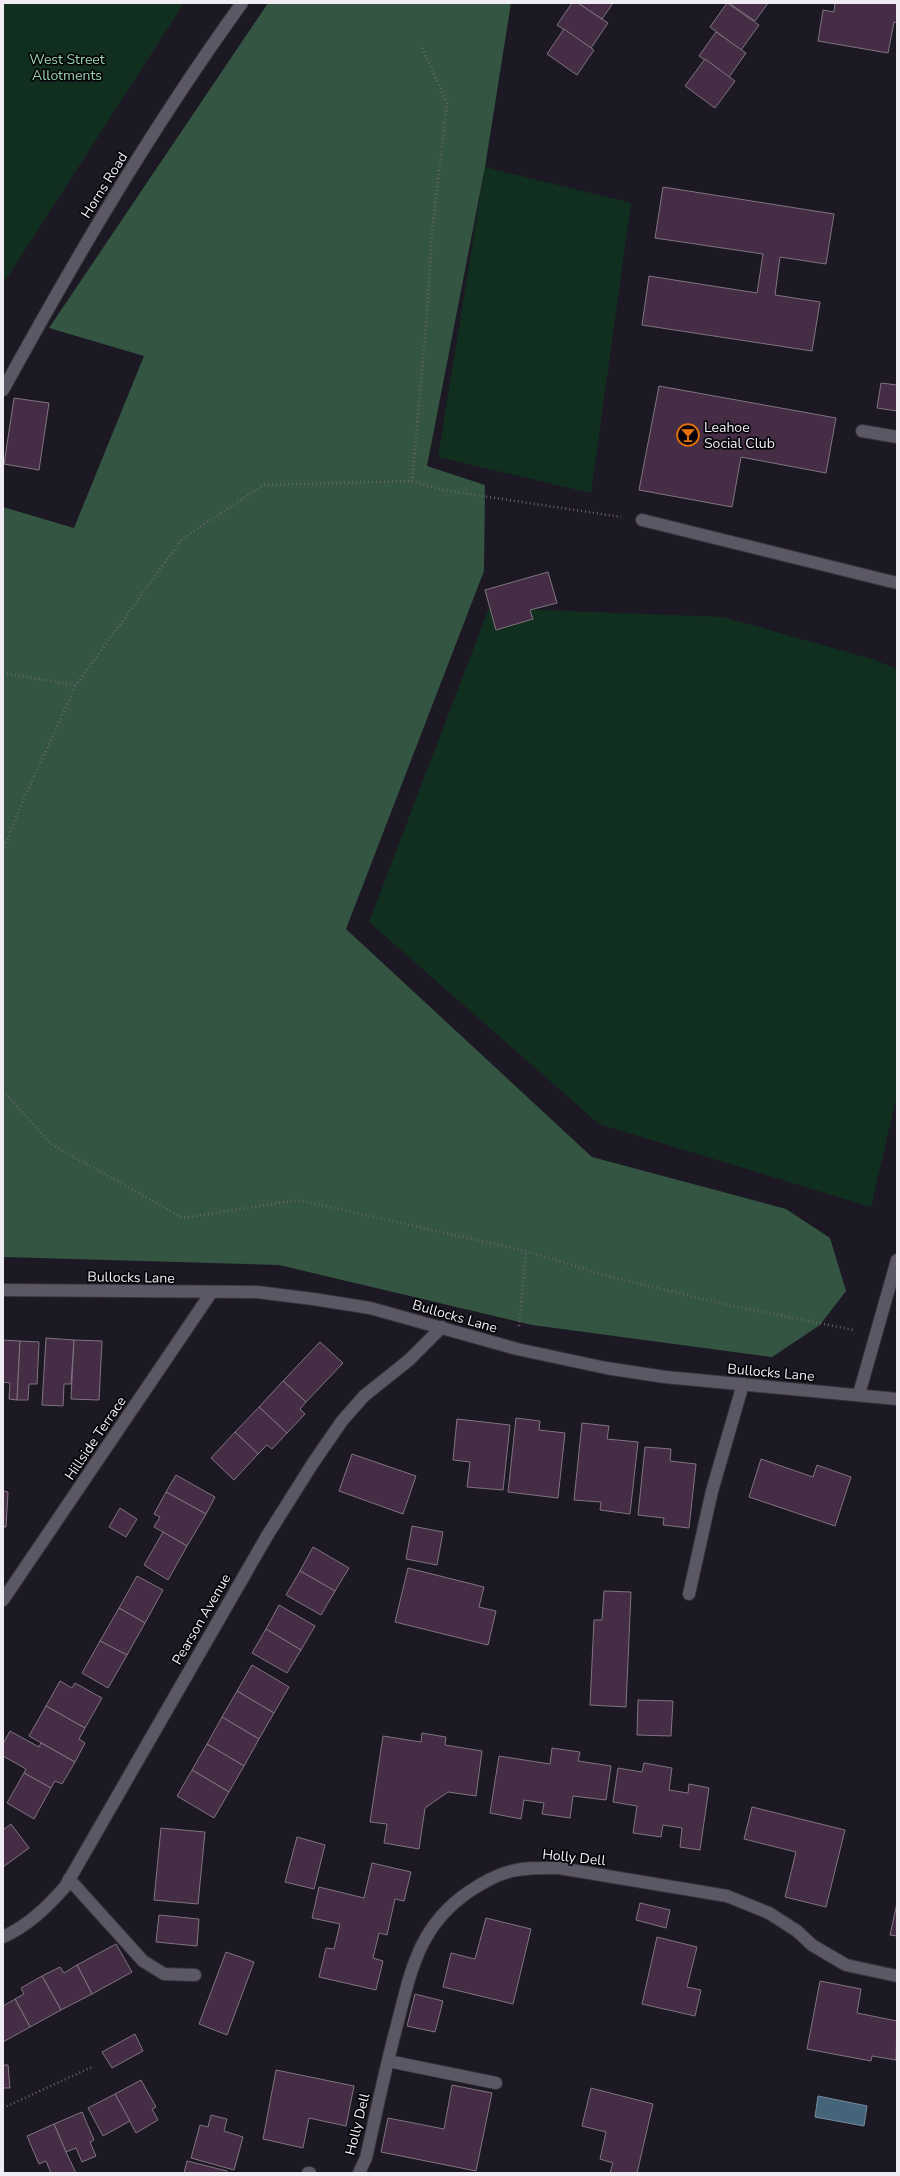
<svg xmlns="http://www.w3.org/2000/svg" width="900" height="2176" viewBox="0 0 900 2176" font-family="'Nunito Sans',sans-serif">
	<style>
		.green { fill: #112f1f }
		.forest { fill: #335541 }
		.water { fill: #44647a; stroke: #778d9f }
		.building { fill: #442d45; stroke: #7f747f }
		.lines { fill: none; stroke-linecap: round; stroke-linejoin: round }
		.lane-casing { stroke: #36333b; stroke-width: 14 }
		.street-casing { stroke: #36333b; stroke-width: 14 }
		.secondary-casing { stroke: #36333b; stroke-width: 14 }
		.path { stroke: #67636d; stroke-width: 2.5; stroke-dasharray: 1 3; stroke-linecap: butt }
		.lane { stroke: #5c5764; stroke-width: 12 }
		.street { stroke: #5c5764; stroke-width: 12 }
		.secondary { stroke: #5c5764; stroke-width: 12 }
		.labels { text-anchor: middle; stroke-width: 3.5; stroke-linejoin: round; paint-order: stroke }
		.park-label { font-size: 14px; fill: #97d4b0; stroke: #070509 }
		.street-label { font-size: 14px; fill: #efecf4; stroke: #070509 }
		.poi-label { font-size: 14px; fill: #efecf4; stroke: #070509; text-anchor: start }
	</style>
	<rect width="100%" height="100%" fill="#1d1924"/>
	<g class="green">
		<path d="M3 3H184L3 284Z"/>
		<path d="M485 167 631 203 591 493 438 457Z"/>
		<path d="M489 608 723 617 872 659 897 669V1095L871 1207 599 1124 369 922Z"/>
	</g>
	<path class="forest" d="M268 3H511L485 167 427 466 485 485 484 571 346 929 592 1157 786 1209 830 1238 846 1291 820 1325 772 1357 532 1325 279 1265 3 1257V507L74 528 144 356 49 328Z"/>
	<path class="water" d="M818 2096 867 2106 864 2126 815 2117Z"/>
	<g class="building">
		<path d="M572 3H578L608 23 591 48 557 25Z"/>
		<path d="M578 3H613L602 19Z"/>
		<path d="M727 3 759 25 741 50 710 27Z"/>
		<path d="M729 3H768L755 21Z"/>
		<path d="M835 3H897V23L894 22 888 53 818 41 823 10 834 12Z"/>
		<path d="M564 29 594 50 577 75 547 54Z"/>
		<path d="M716 32 746 53 729 77 699 56Z"/>
		<path d="M705 59 735 81 715 108 685 86Z"/>
		<path d="M663 187 834 214 826 264 780 257 775 295 820 302 812 351 642 325 649 276 757 293 763 254 655 238Z"/>
		<path d="M881 383 897 385V411L877 408Z"/>
		<path d="M659 386 836 418 826 473 741 457 732 507 639 490Z"/>
		<path d="M14 398 49 403 39 470 4 464Z"/>
		<path d="M548 572 557 603 530 610 533 619 496 630 485 590Z"/>
		<path d="M46 1338 74 1340 71 1384H64L63 1406 42 1405Z"/>
		<path d="M3 1340 20 1341 17 1400 9 1399 10 1383 3 1382Z"/>
		<path d="M74 1340 102 1341 99 1400 71 1399Z"/>
		<path d="M20 1341 39 1342 37 1384H29L28 1400H17Z"/>
		<path d="M320 1342 343 1363 306 1402 283 1381Z"/>
		<path d="M283 1381 306 1402 300 1409 305 1414 287 1433 259 1407Z"/>
		<path d="M259 1407 287 1433 272 1449 267 1445 258 1454 235 1432Z"/>
		<path d="M516 1418 540 1421 539 1430 565 1433 558 1498 508 1492Z"/>
		<path d="M457 1419 510 1425 503 1490 467 1487 470 1462 453 1460Z"/>
		<path d="M582 1423 609 1426 607 1439 638 1442 630 1514 600 1510 601 1502 574 1500Z"/>
		<path d="M235 1432 258 1454 234 1480 211 1458Z"/>
		<path d="M645 1447 671 1449 670 1461 696 1464 689 1528 663 1525 664 1518 638 1515Z"/>
		<path d="M352 1454 416 1476 403 1514 339 1491Z"/>
		<path d="M761 1459 813 1477 817 1465 851 1477 835 1526 749 1497Z"/>
		<path d="M176 1475 215 1497 206 1514 166 1492Z"/>
		<path d="M3 1491 8 1492 6 1527H3Z"/>
		<path d="M166 1492 206 1514 187 1546 154 1527 160 1517 154 1514Z"/>
		<path d="M120 1508 137 1519 126 1537 109 1527Z"/>
		<path d="M412 1526 443 1532 437 1565 406 1559Z"/>
		<path d="M163 1532 187 1546 168 1580 144 1565Z"/>
		<path d="M313 1547 349 1568 335 1591 300 1571Z"/>
		<path d="M408 1568 484 1587 479 1607 496 1611 488 1645 395 1622Z"/>
		<path d="M300 1571 335 1591 321 1615 286 1595Z"/>
		<path d="M137 1576 163 1590 145 1623 119 1608Z"/>
		<path d="M604 1591 631 1592 626 1707 590 1705 594 1620H602Z"/>
		<path d="M279 1605 315 1626 301 1650 266 1629Z"/>
		<path d="M119 1608 145 1623 127 1655 100 1641Z"/>
		<path d="M266 1629 301 1650 287 1673 252 1653Z"/>
		<path d="M100 1641 127 1655 108 1688 82 1673Z"/>
		<path d="M252 1665 289 1687 274 1713 237 1691Z"/>
		<path d="M60 1681 72 1688 75 1683 102 1698 85 1728 46 1706Z"/>
		<path d="M237 1691 274 1713 259 1739 222 1717Z"/>
		<path d="M638 1700 673 1701 671 1736 637 1735Z"/>
		<path d="M46 1706 85 1728 79 1739 85 1743 75 1762 29 1736Z"/>
		<path d="M222 1717 259 1739 244 1766 207 1744Z"/>
		<path d="M10 1731 39 1747 41 1743 75 1762 62 1784 55 1781 51 1788 24 1773 26 1769 3 1756V1744Z"/>
		<path d="M422 1733 446 1737 445 1745 482 1751 476 1796 448 1792 425 1808 419 1849 384 1843 387 1824 370 1822 383 1736 421 1742Z"/>
		<path d="M207 1744 244 1766 229 1792 192 1770Z"/>
		<path d="M552 1748 580 1752 578 1761 611 1766 606 1800 573 1796 570 1818 542 1814 544 1803 524 1800 521 1819 490 1813 499 1756 550 1764Z"/>
		<path d="M644 1763 672 1768 669 1790 688 1793 689 1784 709 1788 700 1850 680 1847 682 1828 663 1825 661 1837 633 1833 637 1806 613 1802 618 1768 642 1772Z"/>
		<path d="M192 1770 229 1792 214 1818 177 1796Z"/>
		<path d="M24 1773 51 1788 34 1819 7 1803Z"/>
		<path d="M752 1807 845 1830 826 1907 785 1897 796 1852 744 1839Z"/>
		<path d="M11 1824 29 1848 3 1867V1830Z"/>
		<path d="M161 1828 205 1832 198 1904 154 1900Z"/>
		<path d="M297 1837 325 1845 314 1889 285 1882Z"/>
		<path d="M372 1863 411 1872 404 1901 395 1899 387 1935 379 1933 373 1958 383 1961 376 1990 319 1977 326 1948 334 1949 340 1924 312 1918 319 1887 364 1898Z"/>
		<path d="M640 1903 670 1910 666 1928 636 1920Z"/>
		<path d="M897 1903V1936L890 1935Z"/>
		<path d="M159 1915 199 1919 197 1946 156 1942Z"/>
		<path d="M486 1918 531 1929 513 2004 443 1987 451 1953 475 1959Z"/>
		<path d="M657 1937 697 1947 687 1987 701 1990 695 2016 642 2004Z"/>
		<path d="M116 1944 132 1972 92 1994 77 1965Z"/>
		<path d="M226 1952 254 1962 227 2035 199 2024Z"/>
		<path d="M77 1965 92 1994 61 2010 42 1976 60 1967 64 1973Z"/>
		<path d="M42 1976 61 2010 30 2027 15 1999 24 1994 21 1988Z"/>
		<path d="M820 1981 861 1989 857 2013 897 2021 896 2060 872 2056 871 2061 807 2049Z"/>
		<path d="M415 1994 443 2001 435 2032 407 2026Z"/>
		<path d="M15 1999 30 2027 3 2042V2006Z"/>
		<path d="M135 2034 143 2051 112 2068 102 2052Z"/>
		<path d="M3 2065H8L10 2088H3Z"/>
		<path d="M276 2070 354 2086 346 2126 309 2118 303 2148 263 2139Z"/>
		<path d="M141 2080 156 2107 152 2109 158 2120 136 2133 115 2094Z"/>
		<path d="M452 2085 492 2093 476 2171 381 2152 388 2118 444 2129Z"/>
		<path d="M591 2088 653 2104 637 2173H610L613 2163 600 2159 606 2132 582 2126Z"/>
		<path d="M115 2094 130 2121 103 2136 88 2108Z"/>
		<path d="M82 2112 94 2140 90 2142 96 2156 82 2162 76 2148 66 2152 54 2124Z"/>
		<path d="M211 2115 227 2119 224 2131 243 2137 234 2170 191 2158 200 2125 208 2127Z"/>
		<path d="M54 2124 66 2152 76 2173H51L46 2161 39 2164 27 2136Z"/>
		<path d="M187 2161 227 2171 226 2173H184Z"/>
	</g>
	<g class="lines">
		<g class="lane-casing">
			<g id="lane">
				<path d="M862 431 897 437"/>
				<path d="M642 520 897 583"/>
				<path d="M859 1394 897 1260"/>
				<path d="M689 1594 712 1491 743 1384"/>
				<path d="M69 1879 143 1961 164 1974 195 1975"/>
				<path d="M388 2061 496 2083"/>
			</g>
		</g>
		<g class="street-casing">
			<g id="street">
				<path d="M3 390C76 257 153 126 242 3"/>
				<path d="M3 1600 211 1293"/>
				<path d="M3 1937C29 1925 46 1908 65 1887L267 1536 313 1463 342 1421 364 1396 409 1360 442 1327"/>
				<path d="M308 2173H310"/>
				<path d="M359 2173 366 2158C376 2114 385 2069 397 2025 411 1970 419 1925 470 1891 482 1883 494 1876 508 1872 524 1867 542 1868 559 1868L727 1896 769 1913 797 1931 812 1945 846 1965 897 1976"/>
			</g>
		</g>
		<g class="secondary-casing">
			<path id="secondary" d="M3 1290 257 1292 313 1299 370 1308 517 1349 606 1368 665 1377 897 1399"/>
		</g>
		<g class="path">
			<path d="M422 48 447 103 432 233 426 326 412 481 443 490 621 517"/>
			<path d="M3 673 76 685"/>
			<path d="M3 851 17 814 76 685 182 539 264 485 412 481"/>
			<path d="M3 1091 51 1144 183 1218 298 1200 526 1251 607 1276 728 1305 854 1330"/>
			<path d="M519 1326 526 1251"/>
			<path d="M3 2108 92 2067"/>
		</g>
		<use href="#lane" class="lane"/>
		<use href="#street" class="street"/>
		<use href="#secondary" class="secondary"/>
	</g>
	<defs>
		<g id="bar-ring" transform="scale(1.15)"><circle r="9.5" fill="#070509" stroke="#e8710a" stroke-width="1.5"/><path d="M-6-5H6L.8 .8V4.5H3.5V6h-7V4.5H-.8V.8Z" fill="#e8710a"/></g>
	</defs>
	<g fill-rule="evenodd">
		<use href="#bar-ring" x="688" y="435"/>
	</g>
	<g class="labels">
		<g class="park-label">
			<text x="67" y="64">West Street<tspan x="67" dy="16">Allotments</tspan></text>
		</g>
		<g class="street-label">
			<text transform="translate(104 185) rotate(-58)" y="5">Horns Road</text>
			<text transform="translate(131 1277) rotate(1)" y="5">Bullocks Lane</text>
			<text transform="translate(455 1316) rotate(16)" y="5">Bullocks Lane</text>
			<text transform="translate(771 1372) rotate(5)" y="5">Bullocks Lane</text>
			<text transform="translate(95 1438) rotate(-56)" y="5">Hillside Terrace</text>
			<text transform="translate(201 1619) rotate(-60)" y="5">Pearson Avenue</text>
			<text transform="translate(574 1857) rotate(6)" y="5">Holly Dell</text>
			<text transform="translate(357 2124) rotate(-76)" y="5">Holly Dell</text>
		</g>
		<g class="poi-label">
			<text x="704" y="432">Leahoe<tspan x="704" dy="16">Social Club</tspan></text>
		</g>
	</g>
	<rect width="900" height="2176" fill="none" stroke="#efecf4" stroke-width="8"/>
</svg>
